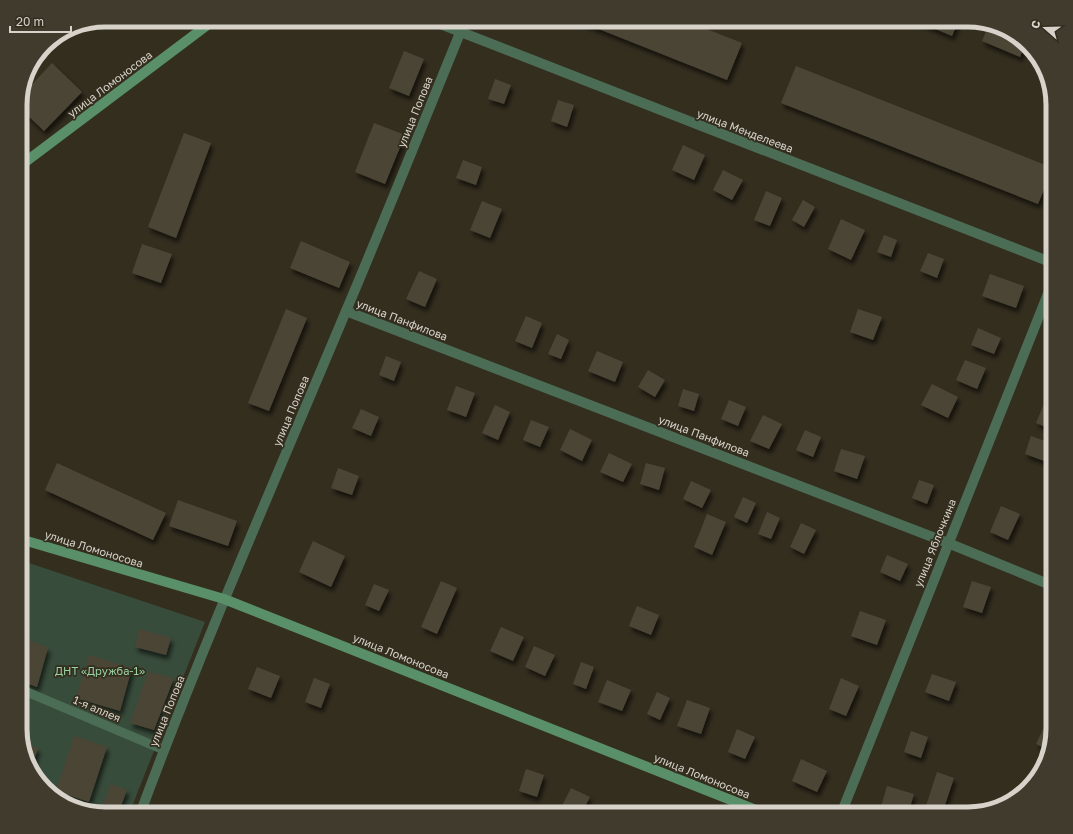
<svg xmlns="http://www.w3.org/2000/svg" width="1073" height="834" viewBox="0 0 1073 834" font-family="'Golos Text',sans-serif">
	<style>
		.green { fill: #384c3b }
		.building { fill: #4c4536; filter: url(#shadow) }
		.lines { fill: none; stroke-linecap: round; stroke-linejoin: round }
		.lane { stroke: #4c6d55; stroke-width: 9 }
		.street { stroke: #4c6d55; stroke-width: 10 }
		.secondary { stroke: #59906a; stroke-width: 10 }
		.rail-casing { stroke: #8b867a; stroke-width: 4.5 }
		.rail { stroke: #342e1f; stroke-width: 3; stroke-dasharray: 9; stroke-linecap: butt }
		.labels { text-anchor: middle; stroke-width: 3.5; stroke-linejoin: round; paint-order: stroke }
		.street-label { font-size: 11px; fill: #d7d3ca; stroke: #342e1f }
		.park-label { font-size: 11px; fill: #97d2a2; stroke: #342e1f }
		.rim { fill: none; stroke: #d7d3ca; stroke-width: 5 }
	</style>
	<defs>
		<filter id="shadow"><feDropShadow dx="2.5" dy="4.5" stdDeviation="2" flood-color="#0009"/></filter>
	</defs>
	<rect width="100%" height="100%" fill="#342e1f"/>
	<path class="green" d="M20 560 205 622 129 814H105L73 808 49 793 29 766 20 734Z"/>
	<g class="building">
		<path d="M576 20H684L742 43 727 80Z"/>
		<path d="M914 20H959L952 36Z"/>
		<path d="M984 23 1000 26 1024 41 1026 43 1020 57 982 41 987 29 982 27Z"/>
		<path d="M404 51 424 59 409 96 389 88Z"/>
		<path d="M52 63 82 92 44 131 20 108V99L21 96Z"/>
		<path d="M796 66 1053 168 1038 204 781 103Z"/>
		<path d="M495 79 511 85 504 104 488 99Z"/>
		<path d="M558 100 574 105 567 127 551 121Z"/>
		<path d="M374 123 405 135 385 184 355 172Z"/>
		<path d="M184 133 211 143 176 238 148 227Z"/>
		<path d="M683 145 705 155 694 180 672 170Z"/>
		<path d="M463 160 482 167 476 185 456 178Z"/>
		<path d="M723 170 743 180 732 200 713 190Z"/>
		<path d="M766 191 782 198 770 226 754 220Z"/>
		<path d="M803 200 815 207 804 227 792 220Z"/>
		<path d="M482 201 502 209 490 238 470 230Z"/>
		<path d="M841 219 865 230 851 260 828 249Z"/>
		<path d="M884 235 897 240 891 257 877 252Z"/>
		<path d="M301 241 350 262 339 288 290 268Z"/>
		<path d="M142 244 172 254 161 283 132 273Z"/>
		<path d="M928 253 944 259 937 278 920 271Z"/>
		<path d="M419 271 437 279 425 307 406 299Z"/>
		<path d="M990 274 1024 286 1016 308 982 296Z"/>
		<path d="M286 309 307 318 269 411 248 403Z"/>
		<path d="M858 309 882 317 873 340 850 332Z"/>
		<path d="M526 316 542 323 532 348 515 341Z"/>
		<path d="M978 328 1001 338 994 354 971 345Z"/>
		<path d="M557 334 569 340 561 359 548 354Z"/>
		<path d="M597 351 623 362 615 382 588 371Z"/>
		<path d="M386 356 401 362 394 381 379 375Z"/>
		<path d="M965 360 986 368 977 389 956 380Z"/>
		<path d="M648 370 665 380 655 397 638 387Z"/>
		<path d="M1053 380V391L1050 390Z"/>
		<path d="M932 384 958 397 948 418 921 405Z"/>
		<path d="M456 386 475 393 466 417 447 410Z"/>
		<path d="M683 389 699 394 694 411 678 406Z"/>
		<path d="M729 400 746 407 738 426 721 419Z"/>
		<path d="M1044 404 1053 407V430L1036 423Z"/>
		<path d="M495 405 510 412 498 440 482 433Z"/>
		<path d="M361 409 379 417 371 436 352 428Z"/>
		<path d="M763 415 782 424 769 449 750 441Z"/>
		<path d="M531 420 549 427 540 447 523 440Z"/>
		<path d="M570 429 592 440 582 461 560 450Z"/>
		<path d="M805 430 821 437 813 457 796 450Z"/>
		<path d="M1031 436 1053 444 1047 462 1025 454Z"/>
		<path d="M841 449 865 456 857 479 834 471Z"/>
		<path d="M609 453 632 464 623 482 600 472Z"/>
		<path d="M1053 460V474L1048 472Z"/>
		<path d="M57 463 166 513 153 540 45 490Z"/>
		<path d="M646 463 665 468 659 490 640 484Z"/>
		<path d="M338 468 359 476 352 495 331 488Z"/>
		<path d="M919 480 934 485 927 504 912 498Z"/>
		<path d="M691 481 711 490 702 508 683 499Z"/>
		<path d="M743 497 756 503 747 523 734 517Z"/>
		<path d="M178 500 237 521 228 546 169 526Z"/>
		<path d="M1001 506 1020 514 1008 540 990 532Z"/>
		<path d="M767 512 780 518 771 539 758 534Z"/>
		<path d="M707 514 726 522 712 555 694 547Z"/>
		<path d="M801 523 816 530 804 554 790 547Z"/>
		<path d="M313 541 345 556 331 587 299 572Z"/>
		<path d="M887 555 908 564 900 581 880 572Z"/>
		<path d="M441 581 457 588 437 634 421 627Z"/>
		<path d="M972 581 991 587 982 613 963 607Z"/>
		<path d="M374 584 389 590 379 611 365 605Z"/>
		<path d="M637 606 659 615 651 635 629 626Z"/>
		<path d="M860 611 886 620 877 645 851 636Z"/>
		<path d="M501 627 524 637 513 661 490 651Z"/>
		<path d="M139 629 171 638 166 655 135 647Z"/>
		<path d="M27 639 48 648 37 687 20 681V660Z"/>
		<path d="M534 646 555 655 545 676 525 667Z"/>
		<path d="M89 655 132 668 120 711 76 698Z"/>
		<path d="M581 662 594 667 586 689 573 684Z"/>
		<path d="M257 667 280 676 271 698 248 689Z"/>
		<path d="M148 672 174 678 154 730 130 723Z"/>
		<path d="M932 674 956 682 949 701 925 692Z"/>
		<path d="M314 678 330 684 321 708 305 702Z"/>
		<path d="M841 678 859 686 846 716 829 709Z"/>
		<path d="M607 680 631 690 622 711 598 702Z"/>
		<path d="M657 692 670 698 660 720 647 714Z"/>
		<path d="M687 700 710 708 701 734 677 726Z"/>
		<path d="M1047 721 1053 724 1049 750 1036 744Z"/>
		<path d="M737 729 755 737 745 759 728 752Z"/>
		<path d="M911 731 928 737 921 758 904 752Z"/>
		<path d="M74 736 107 747 89 802 56 791Z"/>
		<path d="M23 744 38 748 31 770 29 766Z"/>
		<path d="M801 759 827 771 817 792 792 781Z"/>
		<path d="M526 769 544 775 537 797 519 791Z"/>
		<path d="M937 772 954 778 942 814 925 809Z"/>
		<path d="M111 784 127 790 118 814 99 813Z"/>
		<path d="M887 786 914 794 908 814H895L880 810Z"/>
		<path d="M571 788 590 797 581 814H567L560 810Z"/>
		<path d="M618 811 627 814H618Z"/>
	</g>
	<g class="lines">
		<path class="lane" d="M20 689 164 750"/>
		<g class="street">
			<path d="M430 20 1053 263"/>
			<path d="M346 311 948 543 1053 586"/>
			<path d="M140 814C203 644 276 478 346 311 385 219 422 126 460 33L452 20"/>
			<path d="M841 814 1053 281"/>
		</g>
		<g class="secondary">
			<path d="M20 166 214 20"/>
			<path d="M20 539 224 599 766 814"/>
		</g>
		<g class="rail-casing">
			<path id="rail" d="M28 71 45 56"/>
		</g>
		<use href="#rail" class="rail"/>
	</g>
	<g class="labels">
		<g class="street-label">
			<text transform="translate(110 84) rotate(-37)" y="4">улица Ломоносова</text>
			<text transform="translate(415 112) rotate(-68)" y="4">улица Попова</text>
			<text transform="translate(745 131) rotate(21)" y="4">улица Менделеева</text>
			<text transform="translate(402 320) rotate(21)" y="4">улица Панфилова</text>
			<text transform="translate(291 411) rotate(-67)" y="4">улица Попова</text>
			<text transform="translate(704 436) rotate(21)" y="4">улица Панфилова</text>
			<text transform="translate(935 543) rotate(-68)" y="4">улица Яблочкина</text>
			<text transform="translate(94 549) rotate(17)" y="4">улица Ломоносова</text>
			<text transform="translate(401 656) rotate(22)" y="4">улица Ломоносова</text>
			<text transform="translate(97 709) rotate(23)" y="4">1-я аллея</text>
			<text transform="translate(167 711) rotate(-68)" y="4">улица Попова</text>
			<text transform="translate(702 776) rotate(22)" y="4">улица Ломоносова</text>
		</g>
		<g class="park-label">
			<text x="100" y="675">ДНТ «Дружба-1»</text>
		</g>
	</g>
	<path d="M0 0H1073V834H0ZM105 27H968A78 78 0 0 1 1046 105V729A78 78 0 0 1 968 807H105A78 78 0 0 1 27 729V105A78 78 0 0 1 105 27Z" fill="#413b2d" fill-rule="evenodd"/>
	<path class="rim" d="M105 27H968A78 78 0 0 1 1046 105V729A78 78 0 0 1 968 807H105A78 78 0 0 1 27 729V105A78 78 0 0 1 105 27Z"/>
	<g transform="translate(1045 28) rotate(290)" stroke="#342e1f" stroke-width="3" paint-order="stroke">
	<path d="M0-3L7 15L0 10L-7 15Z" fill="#d7d3ca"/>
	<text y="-6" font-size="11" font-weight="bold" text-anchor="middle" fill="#d7d3ca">С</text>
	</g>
	<path d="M10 26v6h61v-6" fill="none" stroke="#d7d3ca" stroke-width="2"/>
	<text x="16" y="26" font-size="12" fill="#d7d3ca" stroke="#342e1f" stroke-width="3" paint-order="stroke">20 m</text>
</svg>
